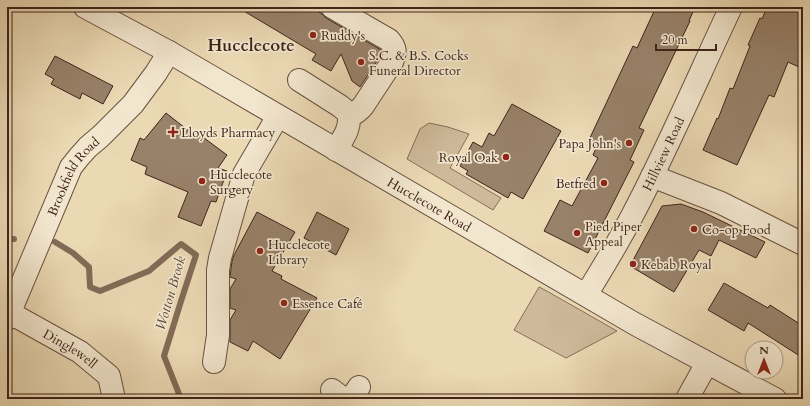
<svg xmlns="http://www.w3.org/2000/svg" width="810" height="406" viewBox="0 0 810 406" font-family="Cardo,serif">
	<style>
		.green { fill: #ceba9a; stroke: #866f5a }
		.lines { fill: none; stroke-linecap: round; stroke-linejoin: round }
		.stream { stroke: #826b57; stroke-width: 6 }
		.building { fill: #98826a; stroke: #3e241a }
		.minor-casing { stroke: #695140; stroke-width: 24 }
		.minor { stroke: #f2e6ce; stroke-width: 22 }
		.poi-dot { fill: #8f2418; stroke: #f2e6ce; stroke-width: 1.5 }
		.labels { text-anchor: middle; stroke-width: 3.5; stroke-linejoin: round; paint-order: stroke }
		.poi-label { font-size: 13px; fill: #3e241a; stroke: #f2e6ce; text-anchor: start }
		.street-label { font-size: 13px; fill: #3e241a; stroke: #f2e6ce }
		.water-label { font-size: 14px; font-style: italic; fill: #604839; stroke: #f2e6ce }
		.district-label { font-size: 17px; font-weight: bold; fill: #3e241a; stroke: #f2e6ce }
	</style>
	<rect width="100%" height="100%" fill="#ebd9b4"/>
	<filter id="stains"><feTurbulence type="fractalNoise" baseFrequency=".005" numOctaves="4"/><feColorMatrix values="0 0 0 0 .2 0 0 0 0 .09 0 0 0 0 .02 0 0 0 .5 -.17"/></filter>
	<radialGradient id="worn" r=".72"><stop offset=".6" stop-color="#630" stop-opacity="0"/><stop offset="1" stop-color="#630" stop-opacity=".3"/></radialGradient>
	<g class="green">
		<path d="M429 123 448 127 469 134 450 168 501 198 493 210 407 159 420 129Z"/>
		<path d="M539 287 545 290 617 331 566 358 514 330Z"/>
	</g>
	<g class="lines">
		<g class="stream">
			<path d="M7 239H14"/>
			<path d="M55 242 73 253 89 267 90 287 100 291 149 271 181 244 196 255 182 298 164 356 181 399"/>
		</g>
	</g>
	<g class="building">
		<path d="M237 7H310L322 14 326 18 381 50 382 52 381 55 360 87 352 81 341 54 331 71 312 60 316 54Z"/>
		<path d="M656 7H695L689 21H690L639 128 644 130 630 160 634 162 588 253 544 231 560 200 572 206 598 158 593 155 597 146 588 142 633 46 637 48Z"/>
		<path d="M767 7H803V57L799 67 788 62 774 97 769 95 737 165 703 150 717 118 718 119 730 88 733 89 750 46 748 45 760 18 762 19Z"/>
		<path d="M55 56 113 86 103 104 82 93 80 99 51 84 54 79 45 74Z"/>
		<path d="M512 104 561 131 523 199 511 192 508 198 466 174 468 171 460 166 473 142 482 147 489 133 494 136Z"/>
		<path d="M166 113 194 135 196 132 227 155 218 168 227 171 216 202 211 201 201 226 178 217 188 192 145 174 147 167 131 160 140 138 144 140Z"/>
		<path d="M681 204 703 212 765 242 756 258 719 240 711 256 699 250 674 292 630 266 662 206Z"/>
		<path d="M257 212 295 232 272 271 282 276 281 279 317 298 280 359 253 341 248 351 230 342V320L236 310 230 308V289L236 279 230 277 232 261 234 255Z"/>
		<path d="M317 212 349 229 336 255 304 238Z"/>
		<path d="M724 283 768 308 770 305 803 326V358L748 323 744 331 708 310Z"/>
	</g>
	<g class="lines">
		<g class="minor-casing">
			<g id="minor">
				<path id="s1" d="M85 7 169 52 635 324 775 399"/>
				<path d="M332 7 389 40C396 48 396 52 392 62L363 106C359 111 355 114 349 116 350 130 343 138 336 150"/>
				<path d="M299 80 340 106 346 111 349 116"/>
				<path d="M652 176 721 203 803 244"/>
				<path id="s2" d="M586 295C602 269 618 243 632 216 668 148 698 77 731 7"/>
				<path id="s3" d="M10 313 80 352 109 376 114 399"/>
				<path id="s4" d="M7 319 71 167 79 157 88 147 101 136 133 104 156 73 169 52"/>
				<path d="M214 362 218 335V270L220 258 244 174 278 116"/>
				<path d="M332 390 344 399"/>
				<path d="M351 399 359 387"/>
				<path d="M687 399 707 363"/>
			</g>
		</g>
		<use href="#minor" class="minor"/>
	</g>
	<g class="poi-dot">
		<circle cx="313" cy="35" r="4"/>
		<circle cx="361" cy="62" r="4"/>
		<path d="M171 126h4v4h4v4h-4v4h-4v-4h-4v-4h4z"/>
		<circle cx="629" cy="143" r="4"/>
		<circle cx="506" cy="157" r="4"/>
		<circle cx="202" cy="181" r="4"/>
		<circle cx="604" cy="183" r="4"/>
		<circle cx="694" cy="229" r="4"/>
		<circle cx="577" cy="233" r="4"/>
		<circle cx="260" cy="251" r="4"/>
		<circle cx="633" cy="264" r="4"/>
		<circle cx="284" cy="303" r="4"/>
	</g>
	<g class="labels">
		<g class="poi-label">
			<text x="321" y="40">Ruddy's</text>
			<text x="369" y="60">S.C. &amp; B.S. Cocks<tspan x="369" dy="15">Funeral Director</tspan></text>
			<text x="181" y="137">Lloyds Pharmacy</text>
			<text x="621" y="148" text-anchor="end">Papa John's</text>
			<text x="498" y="162" text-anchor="end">Royal Oak</text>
			<text x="210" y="179">Hucclecote<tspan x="210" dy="15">Surgery</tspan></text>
			<text x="596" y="188" text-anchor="end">Betfred</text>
			<text x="585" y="231">Pied Piper<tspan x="585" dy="15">Appeal</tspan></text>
			<text x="702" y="234">Co-op Food</text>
			<text x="268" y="249">Hucclecote<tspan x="268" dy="15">Library</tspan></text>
			<text x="641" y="269">Kebab Royal</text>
			<text x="292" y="308">Essence Café</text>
		</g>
		<g class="street-label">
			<text dy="5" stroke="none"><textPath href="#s2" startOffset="161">Hillview Road</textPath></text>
			<text dy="5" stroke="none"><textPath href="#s4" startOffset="158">Brookfield Road</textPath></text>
			<text dy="5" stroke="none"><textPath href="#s1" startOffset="397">Hucclecote Road</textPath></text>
			<text dy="5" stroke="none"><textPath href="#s3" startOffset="70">Dinglewell</textPath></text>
		</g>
		<g class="water-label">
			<text transform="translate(170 293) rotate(-74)" y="5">Wotton Brook</text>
		</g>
		<g class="district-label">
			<text x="251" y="51">Hucclecote</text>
		</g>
	</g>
	<rect width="810" height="406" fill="none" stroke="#ebd9b4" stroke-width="24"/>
	<rect x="8" y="8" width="794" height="390" fill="none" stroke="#3e241a" stroke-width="2"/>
	<rect x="12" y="12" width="786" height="382" fill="none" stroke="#3e241a"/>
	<g transform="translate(764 360)"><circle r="19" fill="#f2e6ce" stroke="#aa9886"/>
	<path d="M0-3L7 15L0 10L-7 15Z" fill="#8f2418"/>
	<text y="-6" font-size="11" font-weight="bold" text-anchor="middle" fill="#3e241a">N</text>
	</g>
	<path d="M656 44v6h60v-6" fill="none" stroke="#3e241a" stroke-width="2"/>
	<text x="662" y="44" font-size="12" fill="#3e241a" stroke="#f2e6ce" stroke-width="3" paint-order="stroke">20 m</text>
	<rect width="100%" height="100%" filter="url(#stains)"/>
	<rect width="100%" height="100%" fill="url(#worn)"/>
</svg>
